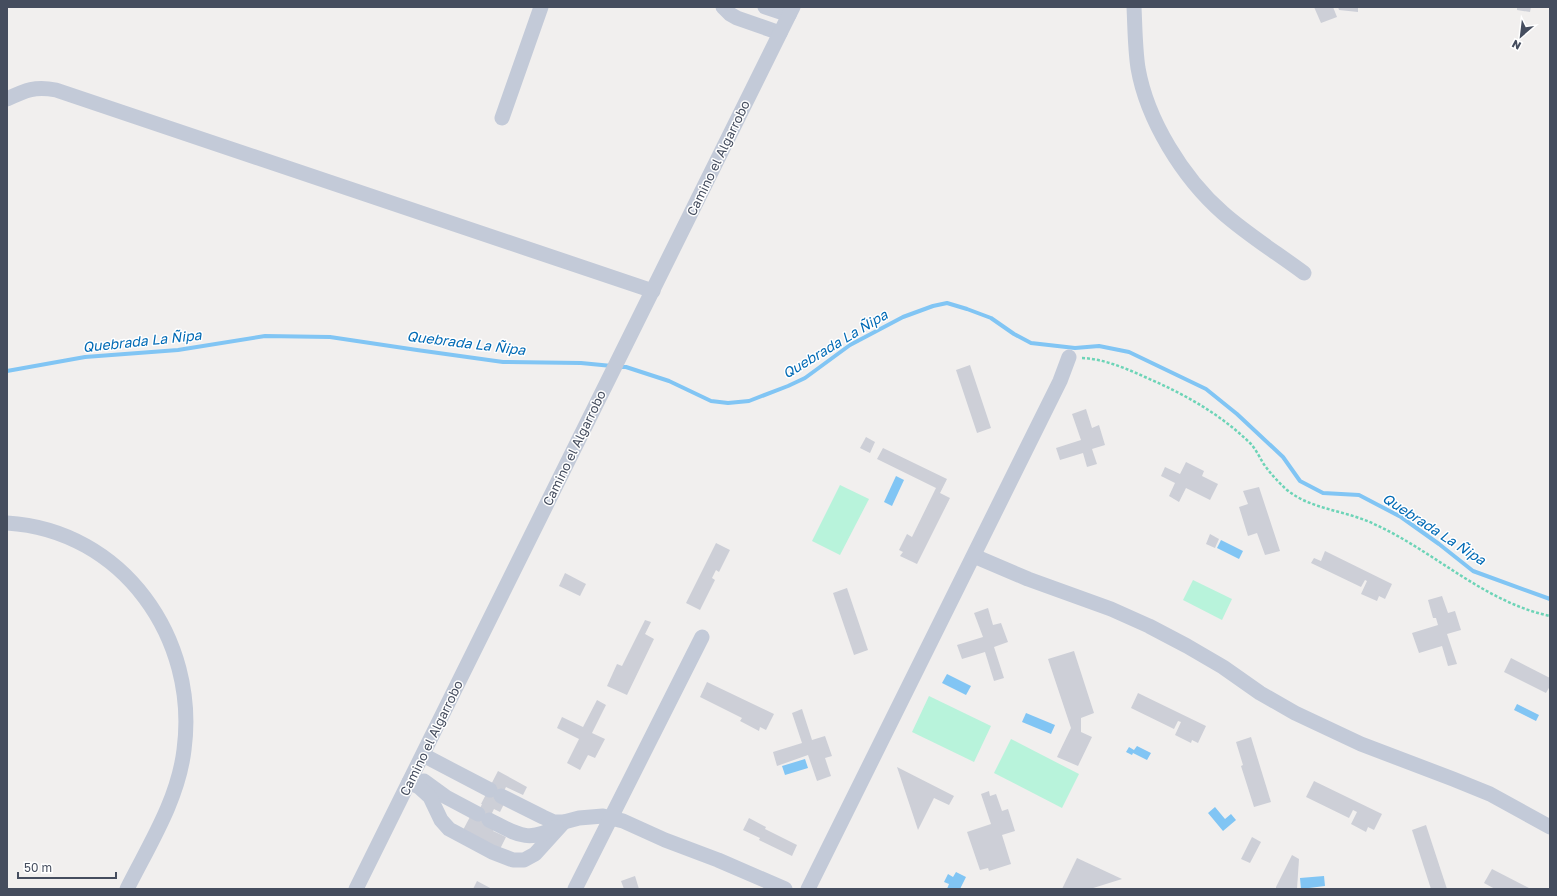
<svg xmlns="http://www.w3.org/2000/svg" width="1557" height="896" viewBox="0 0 1557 896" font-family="'Golos Text',sans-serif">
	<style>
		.green { fill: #b8f3db }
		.water { fill: #81c5f4 }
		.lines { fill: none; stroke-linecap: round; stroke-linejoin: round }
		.stream { stroke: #81c5f4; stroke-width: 4 }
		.building { fill: #cdcfd7 }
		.path { stroke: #6dd4b7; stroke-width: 2.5; stroke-dasharray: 3 2; stroke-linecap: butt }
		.minor { stroke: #c3cad8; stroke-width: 15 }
		.labels { text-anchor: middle; stroke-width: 3; stroke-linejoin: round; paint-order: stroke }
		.street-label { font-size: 13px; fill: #454d5e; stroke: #fff }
		.water-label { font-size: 14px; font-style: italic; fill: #006ab5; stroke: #fff }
	</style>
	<rect width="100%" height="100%" fill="#f1efee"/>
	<g class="green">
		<path d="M840 485 869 499 840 555 812 541Z"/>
		<path d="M1193 580 1232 599 1222 620 1183 600Z"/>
		<path d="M929 696 991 726 974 762 912 732Z"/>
		<path d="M1011 739 1079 774 1062 808 994 773Z"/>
	</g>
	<g class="water">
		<path d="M896 476 904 480 892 506 884 502Z"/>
		<path d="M1221 540 1243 551 1239 559 1217 548Z"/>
		<path d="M947 674 971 686 966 695 942 683Z"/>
		<path d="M1517 704 1539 715 1536 721 1514 710Z"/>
		<path d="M1026 713 1055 725 1051 734 1022 722Z"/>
		<path d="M1137 746 1151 753 1147 760 1133 753 1132 755 1126 752 1129 747 1134 750Z"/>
		<path d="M805 759 808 768 785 775 782 766Z"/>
		<path d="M1215 807 1225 819 1231 814 1236 820 1223 831 1208 813Z"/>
		<path d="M956 872 966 877 960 889H947L949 884 944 882 948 874 953 877Z"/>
		<path d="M1324 876 1325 886 1301 889 1300 878Z"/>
	</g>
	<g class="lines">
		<g class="stream">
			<path d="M619 367H626L669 381 711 401 728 403 749 401 788 386 805 378 850 345 903 317 933 306 947 303 967 309 991 318 1014 334 1031 343 1075 348 1099 346 1129 352 1206 389 1237 414 1283 457 1300 481 1323 493 1359 495 1401 517 1439 544 1473 571 1550 599"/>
			<path d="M7 371 85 357 178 350 265 336 330 337 417 350 503 362 581 363 612 366"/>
		</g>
	</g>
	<g class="building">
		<path d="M1314 7H1333L1337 17 1321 23Z"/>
		<path d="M1338 7H1358V12L1339 10Z"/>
		<path d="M1517 7H1531L1530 12 1517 10Z"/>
		<path d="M970 365 991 428 977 433 956 370Z"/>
		<path d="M1086 409 1092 428 1099 425 1105 445 1092 449 1097 464 1087 467 1083 453 1060 460 1056 448 1081 440 1072 414Z"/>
		<path d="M866 437 875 442 870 453 860 448Z"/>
		<path d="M883 448 947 479 940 493 950 498 917 564 900 556 903 552 899 550 907 534 912 537 936 488 877 459Z"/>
		<path d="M1186 462 1204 471 1202 476 1218 484 1210 500 1186 488 1179 502 1169 496 1175 483 1161 476 1165 467 1180 474Z"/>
		<path d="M1259 487 1280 551 1265 555 1257 533 1248 536 1239 507 1248 504 1243 491Z"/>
		<path d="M1210 534 1219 539 1215 548 1206 544Z"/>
		<path d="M716 543 730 550 719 572 716 570 712 578 715 580 700 610 686 603Z"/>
		<path d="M1325 551 1392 584 1385 599 1379 596 1377 601 1361 594 1367 581 1365 580 1361 587 1311 563 1314 558 1321 561Z"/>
		<path d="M565 573 586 584 580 596 559 586Z"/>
		<path d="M847 588 868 650 854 655 833 593Z"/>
		<path d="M1442 596 1448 613 1455 611 1461 630 1447 634 1457 664 1448 666 1442 646 1419 653 1412 633 1438 625 1436 618H1433L1428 600Z"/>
		<path d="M988 608 993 625 1001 623 1008 642 994 647 1004 678 994 681 985 652 962 659 957 645 983 637 974 613Z"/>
		<path d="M645 620 651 622 645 634 654 639 627 695 607 686 617 664 622 666Z"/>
		<path d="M1074 651 1094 713 1081 718V732L1092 737 1078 766 1057 757 1071 728 1048 659Z"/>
		<path d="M1511 658 1550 678V686L1546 693 1504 672Z"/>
		<path d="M707 682 774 714 766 730 760 727 759 731 740 721 742 718 700 697Z"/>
		<path d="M1138 693 1206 726 1198 743 1192 740 1191 743 1175 735 1181 722 1178 721 1174 729 1131 708Z"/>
		<path d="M597 700 606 705 592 733 605 739 595 758 588 755 580 770 567 763 579 739 557 728 562 717 583 727Z"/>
		<path d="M802 709 812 740 825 736 832 756 825 758 831 776 817 781 808 755 777 766 773 752 802 743 792 713Z"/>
		<path d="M1251 737 1271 802 1254 807 1241 766 1243 765 1236 742Z"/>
		<path d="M897 767 954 796 949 805 934 798 918 830Z"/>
		<path d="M498 771 527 787 523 795 506 787 499 801 504 804 500 812 494 809 487 823 495 827 493 831 506 837 500 849 463 830 471 815 476 817 482 804H481Z"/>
		<path d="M1314 781 1382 814 1374 830 1368 827 1366 832 1351 824 1357 812 1353 810 1349 818 1306 797Z"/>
		<path d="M989 791 990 796 996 794 1002 811 1008 809 1015 831 1002 835 1011 864 989 871 988 868 980 870 967 832 991 824 981 794Z"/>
		<path d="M749 818 766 827 765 829 797 845 792 856 759 840 760 838 743 830Z"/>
		<path d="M1426 825 1447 889H1431L1412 830Z"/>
		<path d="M1252 837 1261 842 1250 863 1241 859Z"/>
		<path d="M1292 855 1299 859 1297 889H1276V887Z"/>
		<path d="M1077 858 1122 879 1090 889H1062Z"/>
		<path d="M1492 869 1531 889H1495L1484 883Z"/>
		<path d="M635 876 639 889H624L621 881Z"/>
		<path d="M477 881 492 889H473Z"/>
	</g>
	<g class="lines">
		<path class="path" d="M1082 358C1104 359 1125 368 1145 377 1184 394 1219 413 1250 443 1255 448 1259 456 1263 463 1270 473 1278 482 1287 490 1312 510 1345 510 1374 524 1434 551 1484 602 1550 616"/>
		<g class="minor">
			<path d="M723 7 730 14 737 18 780 33"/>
			<path d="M765 7 789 15"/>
			<path d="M1134 7C1135 27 1135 48 1138 68 1147 120 1183 178 1223 213 1248 235 1277 253 1304 273"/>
			<path d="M7 99C26 90 35 86 56 90L653 291"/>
			<path d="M502 118 541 7"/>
			<path d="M7 523C123 530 199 639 184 750 178 800 149 845 127 889"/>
			<path d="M974 556 1028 579 1111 609 1149 626 1187 646 1223 667 1260 693 1295 713 1361 744 1453 779 1490 794 1550 827"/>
			<path d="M423 755 490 790"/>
			<path d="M424 781 446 797 478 814"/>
			<path d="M409 782 419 787 430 797 441 820 449 829 492 852 513 860H524L535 854 564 822"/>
			<path d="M501 796 543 817 554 822H564L579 818 603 816 623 821 665 840 718 860 785 889"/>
			<path d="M489 820C515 833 528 844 556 827"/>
			<path d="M356 889 793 7"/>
			<path d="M575 889 702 637"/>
			<path d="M808 889 1060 381 1069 357"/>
		</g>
	</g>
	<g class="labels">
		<g class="street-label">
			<text transform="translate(718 158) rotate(-64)" y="5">Camino el Algarrobo</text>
			<text transform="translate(574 448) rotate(-64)" y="5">Camino el Algarrobo</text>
			<text transform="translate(431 738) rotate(-64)" y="5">Camino el Algarrobo</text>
		</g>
		<g class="water-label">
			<text transform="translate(142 341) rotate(-6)" y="5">Quebrada La Ñipa</text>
			<text transform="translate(466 343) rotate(7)" y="5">Quebrada La Ñipa</text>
			<text transform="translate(835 344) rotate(-31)" y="5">Quebrada La Ñipa</text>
			<text transform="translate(1434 529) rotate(33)" y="5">Quebrada La Ñipa</text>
		</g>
	</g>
	<rect width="1557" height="896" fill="none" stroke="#454d5e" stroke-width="16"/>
	<g transform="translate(1521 36) rotate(208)" stroke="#ffffff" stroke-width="3" paint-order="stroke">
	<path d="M0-3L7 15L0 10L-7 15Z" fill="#454d5e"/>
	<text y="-6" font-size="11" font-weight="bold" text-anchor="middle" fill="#454d5e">N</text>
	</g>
	<path d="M18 872v6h98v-6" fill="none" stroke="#454d5e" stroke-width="2"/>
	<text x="24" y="872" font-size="12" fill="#454d5e" stroke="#ffffff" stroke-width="3" paint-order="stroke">50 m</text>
</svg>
